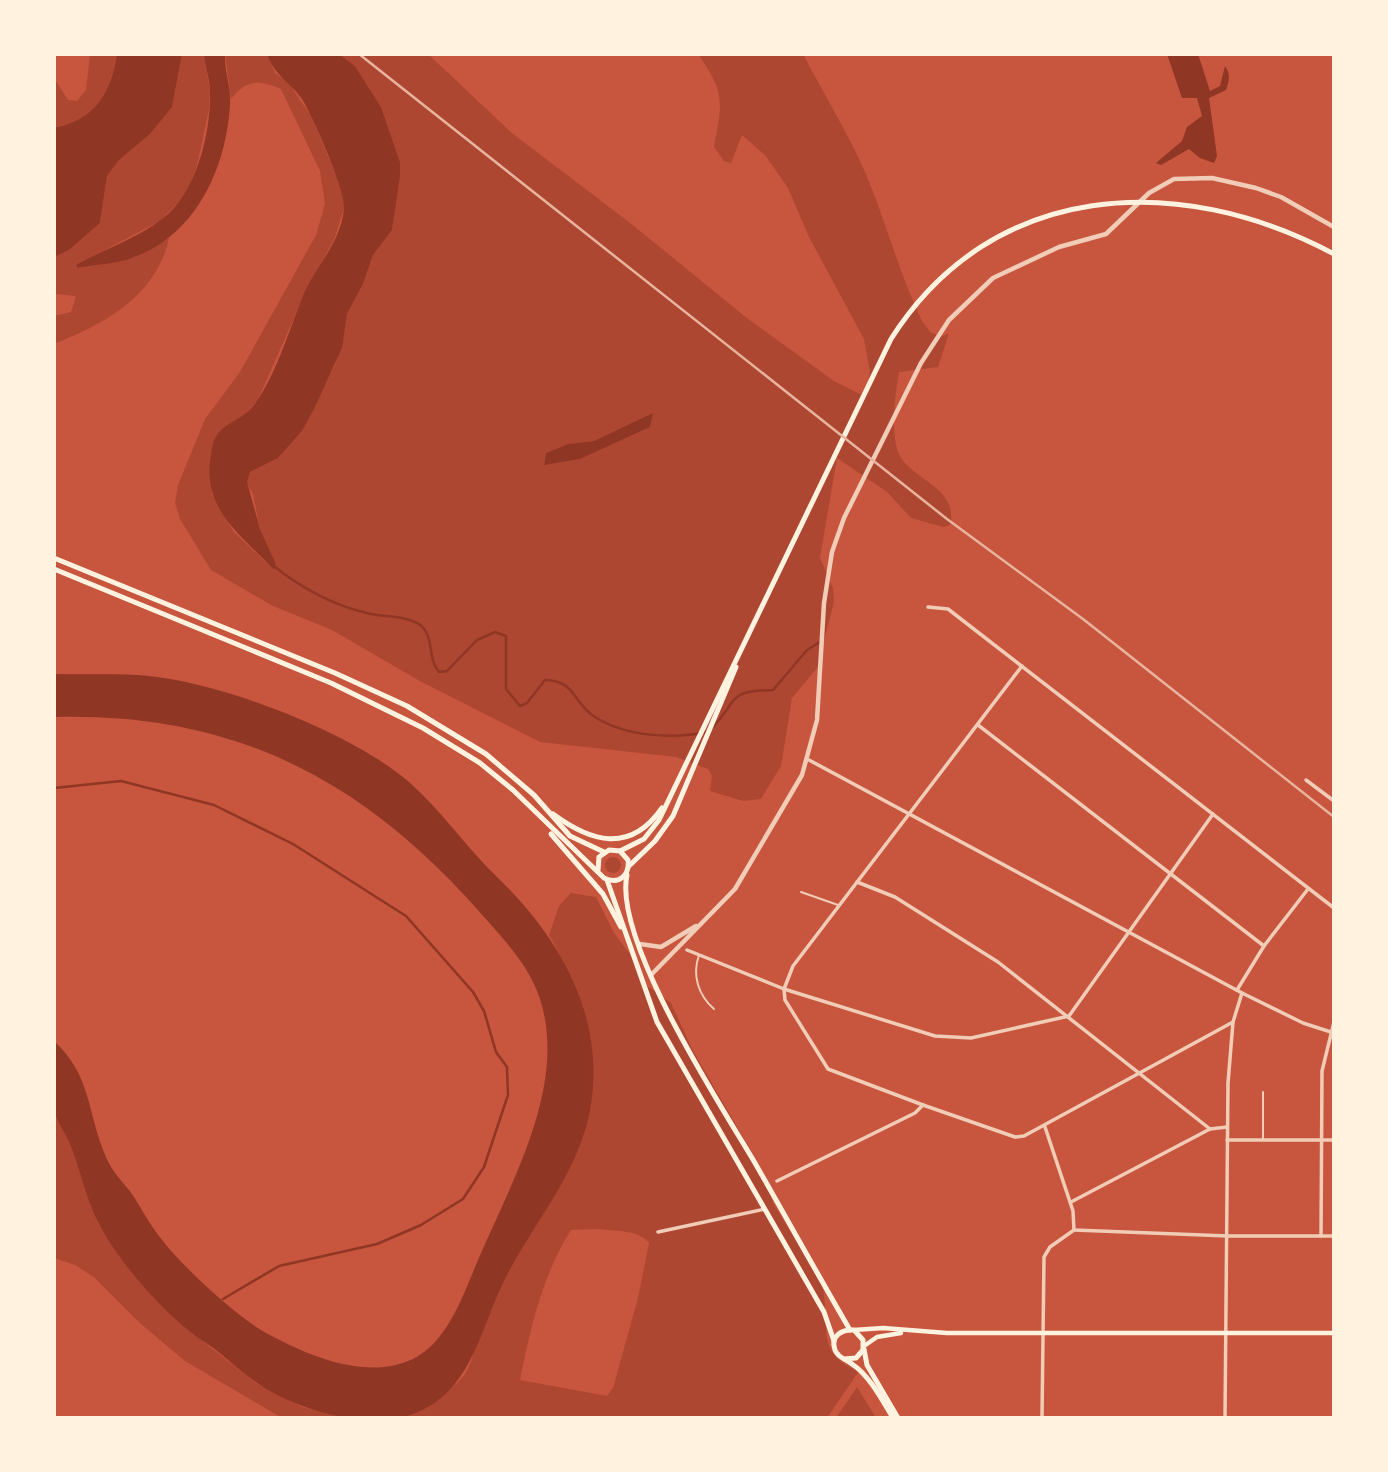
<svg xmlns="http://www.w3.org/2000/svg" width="1388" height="1472" viewBox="0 0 1388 1472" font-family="Quicksand,sans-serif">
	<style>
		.green { fill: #ae4732; fill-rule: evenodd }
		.water { fill: #8f3625 }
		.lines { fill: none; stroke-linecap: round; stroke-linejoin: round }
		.stream { stroke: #8f3625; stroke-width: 2.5 }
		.service { stroke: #f1ccb7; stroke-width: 2 }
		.minor { stroke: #f1ccb7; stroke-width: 3.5 }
		.tertiary { stroke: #f1ccb7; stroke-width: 4.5 }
		.secondary { stroke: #fff3e0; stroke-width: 4.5 }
		.trunk { stroke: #fff3e0; stroke-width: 5 }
		.rail { stroke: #e9b49f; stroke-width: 2.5 }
	</style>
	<rect width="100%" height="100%" fill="#c8553d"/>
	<g class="green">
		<path d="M90 54H117C111 93 95 120 54 128V78L68 100 77 101 86 90Z"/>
		<path d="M182 54H204L210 91 209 109 197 166 186 195 160 221 76 265 79 268 136 257 169 238C157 295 105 324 54 344V316L71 312 76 296 54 294V257L69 250 100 223 107 176 119 160 150 134 172 107Z"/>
		<path d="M225 54H267L275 73 288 82 311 116 342 189 345 205 335 237 301 302 257 402 240 419 221 431 212 493 234 532 274 570 276 564 260 529 253 494 246 482 250 472 278 458 302 431 336 363 347 314 363 284 373 255 392 230 400 162 381 107 355 66 339 54H428L513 134 629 222 748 319 834 381 860 394 867 389 870 372 864 339 809 237 788 188 765 155 742 135 731 163 724 161 714 147C722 101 726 95 698 54H803C825 96 850 136 868 179 887 226 900 275 922 321L931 333 943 336 949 333 938 367 899 372C895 395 891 426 897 449 906 480 960 485 950 525L943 527 911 518 887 492 837 458 820 558 833 588 834 602 817 668 792 698 781 766 761 799 743 801 710 791 712 776 708 769 676 757 540 742 418 680 332 630 273 606 211 570 180 519 175 503 178 485 205 419 240 372 316 235 325 204 320 171 281 89C259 80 246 79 231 99ZM652 414 650 427 580 459 544 464 546 453 568 444 594 441Z"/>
		<circle cx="613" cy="865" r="8"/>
		<path d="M571 893 596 897 614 933 631 956 640 981 671 1003 692 1049 763 1172 773 1203 821 1280C832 1317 812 1355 859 1371L827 1418H399C416 1410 454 1390 465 1374 471 1365 474 1350 478 1340 485 1320 494 1300 504 1281 535 1218 587 1165 593 1092 597 1052 570 968 549 935L559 906ZM595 1229C611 1231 639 1229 649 1243L638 1298 613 1388 607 1396 520 1380C530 1329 543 1274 571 1230Z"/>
		<path d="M54 1110 68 1136 99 1225 153 1297 181 1324 256 1383 302 1407 346 1418H282L185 1361 141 1324 94 1277 75 1265 54 1258Z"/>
		<path d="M857 1387 876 1418H836Z"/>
	</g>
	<g class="water">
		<path d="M117 54H182L172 107 150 134 119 160 107 176 100 223 69 250 54 257V128C95 120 111 93 117 54Z"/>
		<path d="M204 54H225C224 71 231 86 230 103 227 165 198 232 137 256 119 264 97 264 78 268L76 265C104 249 136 239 162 219 196 194 211 133 210 92 210 79 205 67 204 54Z"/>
		<path d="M267 54H339L355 66 381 107 400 162V176L392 230 373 255 363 284 347 314 342 348 315 407 302 431 278 458 250 472 247 482 260 529 276 564 274 570C244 537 204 512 210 461 212 450 212 439 220 431 232 420 248 416 257 401 279 368 290 326 306 289 319 263 342 239 344 208 346 191 312 115 302 99 290 82 274 75 267 54Z"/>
		<path d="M1167 54H1198L1210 91 1220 86 1225 66C1231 74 1229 82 1226 90L1209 98 1217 156 1214 163 1200 158 1189 149 1161 165 1156 163 1182 141 1187 127 1202 116 1197 98H1182Z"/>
		<path d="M653 413 650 427 580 459 544 465 546 453 568 444 594 441Z"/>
		<path d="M54 674C85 675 118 673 149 676 225 684 351 732 409 782 441 810 466 847 497 877 555 933 599 1004 593 1089 588 1164 536 1217 504 1281 477 1336 470 1402 399 1418 354 1427 289 1407 253 1380 236 1368 223 1354 206 1343 168 1319 118 1262 98 1222 86 1198 81 1173 72 1149 68 1136 57 1123 54 1110 49 1089 54 1062 54 1041 92 1076 87 1113 106 1157 112 1172 122 1181 132 1194 140 1206 147 1220 156 1232 177 1262 236 1317 268 1334 309 1356 367 1381 413 1359 448 1342 464 1293 478 1260 511 1183 568 1085 540 999 529 966 508 944 485 918 367 782 237 712 54 717Z"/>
	</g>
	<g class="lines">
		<g class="stream">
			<path d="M275 567C304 590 335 606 371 614 386 617 406 616 419 624 435 635 427 659 439 672L447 671 477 640 495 632 506 636V689L520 706 527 703 545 680C577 681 572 703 595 717 626 737 673 739 707 732"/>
			<path d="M712 728C740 698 727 691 773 690L807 650 823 640"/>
			<path d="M54 788 121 781 214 805 293 844 406 916 473 992 484 1011 496 1052 507 1067 508 1095 484 1167 463 1199 421 1225 377 1244 279 1266 223 1299"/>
		</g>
		<g class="service">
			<path d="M801 892 838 905"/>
			<path d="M699 955C692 975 698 995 714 1009"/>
			<path d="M1263 1139V1092"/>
		</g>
		<g class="minor">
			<path d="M928 607 948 609 1334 908"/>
			<path d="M978 725 1264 946"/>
			<path d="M809 760 1242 993 1303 1023 1334 1033"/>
			<path d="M1306 780 1334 801"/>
			<path d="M857 882 895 897 998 962 1210 1129 1227 1127"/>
			<path d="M687 950 784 989 935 1036 971 1038 1069 1016 1213 814"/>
			<path d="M1237 990 1264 946 1308 889"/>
			<path d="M923 1105 828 1069 785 1000 784 989 793 966 1022 666"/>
			<path d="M1045 1127 1073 1211 1074 1230"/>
			<path d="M1227 1140H1334"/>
			<path d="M777 1181 915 1113 923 1105 1015 1137 1024 1136 1233 1022"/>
			<path d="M1071 1202 1210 1129"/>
			<path d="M1074 1230 1228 1236H1334"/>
			<path d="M658 1232 765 1209"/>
			<path d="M1321 1236 1322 1071 1334 1022"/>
			<path d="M1042 1418 1044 1257 1050 1247 1074 1230"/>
			<path d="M1225 1418 1228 1083 1233 1022 1242 993"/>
		</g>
		<g class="tertiary">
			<path d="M640 944 661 947 696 926"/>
			<path d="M651 975 735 889 802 775 817 720 824 603 832 552 844 518 921 363 949 320 993 278 1059 247 1106 234 1149 193 1174 179 1212 178 1256 188 1281 197 1334 227"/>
		</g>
		<g class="secondary">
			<path d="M854 1330 883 1328 947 1333H1334"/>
			<path d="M864 1346 877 1337 901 1333"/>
		</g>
		<g class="trunk">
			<path d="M54 558 335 673 407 706 486 754 534 795 570 836 604 852"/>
			<path d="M54 569 331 683 423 728 480 763 513 790 604 878C618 885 630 876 628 860L620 851 609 850 599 857 598 870"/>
			<path d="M553 814C591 842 630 854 662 808"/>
			<path d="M551 834 603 894 621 927"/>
			<path d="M620 851 644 839 659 820 891 339C992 180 1179 171 1334 254"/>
			<path d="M629 866 655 841 673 816 736 667"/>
			<path d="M627 875C613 940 720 1104 755 1163 787 1219 818 1275 850 1330"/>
			<path d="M607 880 657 1022 824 1312 834 1341"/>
			<path d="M864 1349 867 1365 898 1418"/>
			<path d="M844 1359 856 1358 863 1350V1340L854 1330C842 1329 830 1336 835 1350 838 1358 846 1359 852 1364 870 1376 882 1400 893 1418"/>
		</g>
		<path class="rail" d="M359 54 947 519 1083 619 1334 817"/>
	</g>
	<rect width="1388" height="1472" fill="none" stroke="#fff3e0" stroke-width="112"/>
</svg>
